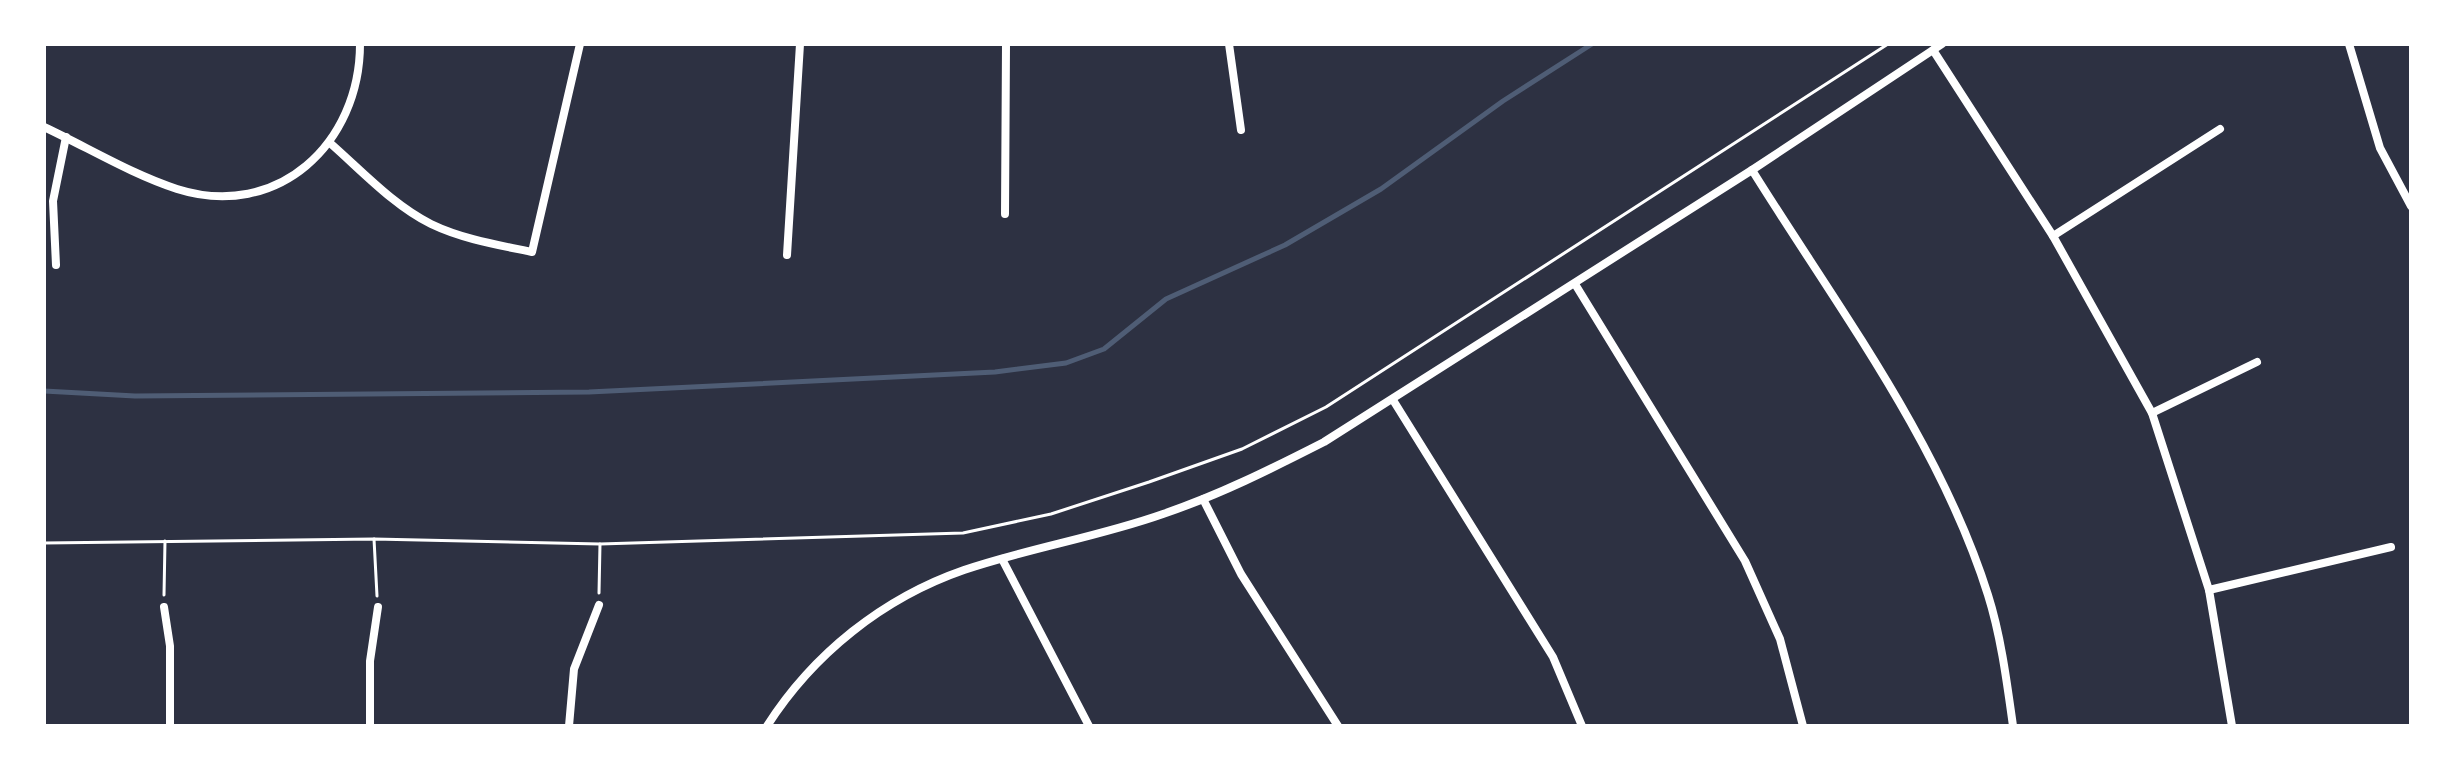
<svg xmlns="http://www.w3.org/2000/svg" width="2455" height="770" viewBox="0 0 2455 770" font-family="'Golos Text',sans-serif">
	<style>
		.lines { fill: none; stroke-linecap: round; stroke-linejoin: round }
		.stream { stroke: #4f5d75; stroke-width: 5 }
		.path { stroke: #fff; stroke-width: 3 }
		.minor { stroke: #fff; stroke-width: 8 }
	</style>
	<rect width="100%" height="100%" fill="#2d3142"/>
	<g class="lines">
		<path class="stream" d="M44 391 135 396 589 392 995 372 1066 363 1104 349 1166 299 1285 245 1381 189 1503 101 1592 44"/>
		<g class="path">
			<path d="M374 539 377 596"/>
			<path d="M44 543 374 539 600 544 963 533 1051 514 1149 482 1242 449 1326 407 1888 44"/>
			<path d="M599 593 600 544"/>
			<path d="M164 595 165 541"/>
		</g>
		<g class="minor">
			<path d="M1229 44 1241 130"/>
			<path d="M2349 44 2380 148 2411 206"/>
			<path d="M1933 50 2053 236 2152 413 2209 590 2232 726"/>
			<path d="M44 127C87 147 131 174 177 189 278 221 360 143 360 44"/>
			<path d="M330 143C362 171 393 205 431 224 462 239 498 245 532 252L580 44"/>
			<path d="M1752 170C1836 305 1940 442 1988 595 2001 636 2007 683 2013 726"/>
			<path d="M1005 214 1006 44"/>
			<path d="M2053 236 2220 129"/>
			<path d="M787 255 800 44"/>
			<path d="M56 265 53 201 66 137"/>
			<path d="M1575 284 1745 561 1780 639 1803 726"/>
			<path d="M1393 400 1553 657 1582 726"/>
			<path d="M2152 413 2257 362"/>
			<path d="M1203 499 1241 574 1338 726"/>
			<path d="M1002 559 1089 726"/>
			<path d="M2209 590 2391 547"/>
			<path d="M164 607 170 646V726"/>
			<path d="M370 726V661L378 607"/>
			<path d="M569 726 574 669 599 605"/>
			<path d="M767 726C813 654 883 598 964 570 1029 548 1098 537 1163 514 1219 495 1271 469 1324 442L1752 170 1942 44"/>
		</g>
	</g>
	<rect width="2455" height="770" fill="none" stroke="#ffffff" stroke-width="92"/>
</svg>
